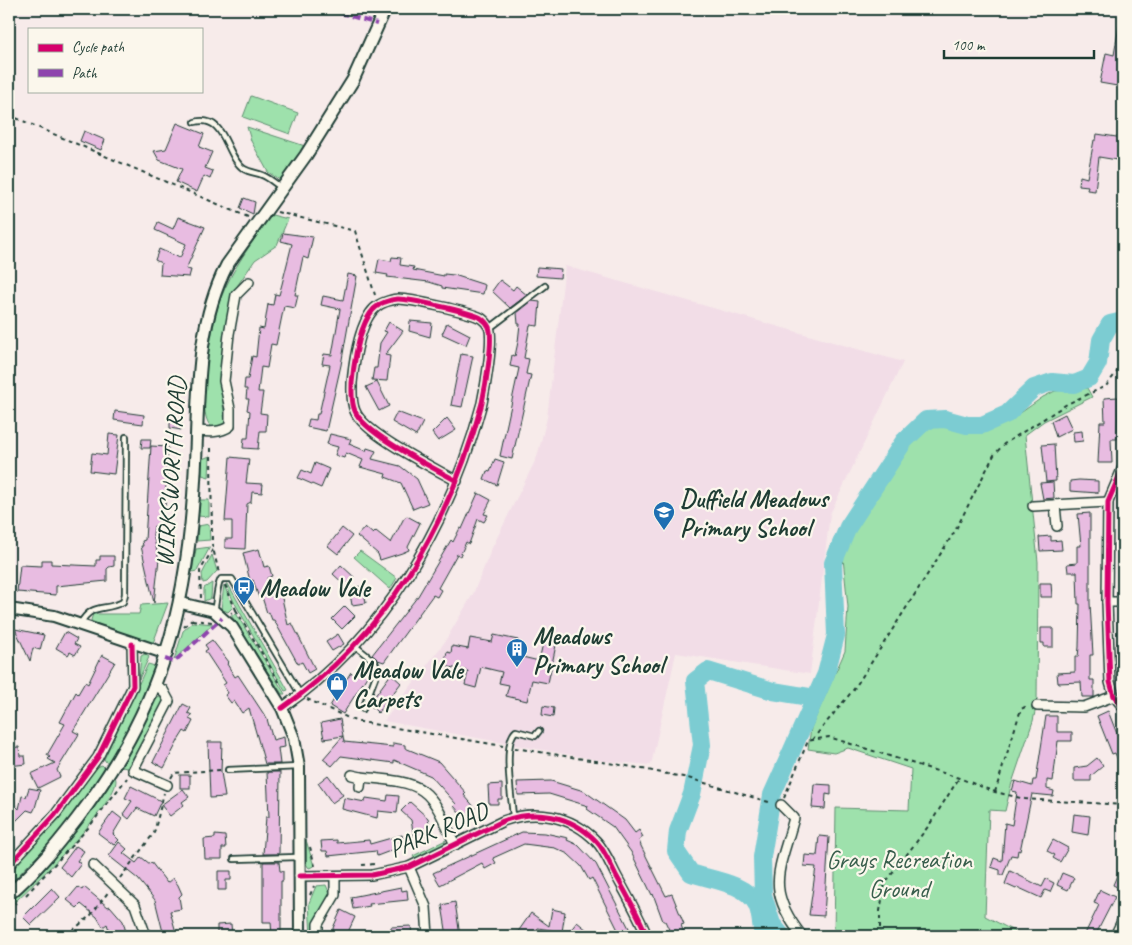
<svg xmlns="http://www.w3.org/2000/svg" width="1132" height="945" viewBox="0 0 1132 945" font-family="Caveat,sans-serif">
	<style>
		.built { fill: #f2dde7 }
		.green { fill: #9ee1ac; stroke: #5e8f70 }
		.lines { fill: none; stroke-linecap: round; stroke-linejoin: round }
		.river { stroke: #7bccd2; stroke-width: 18 }
		.building { fill: #e8bce1; stroke: #1f3d34 }
		.service-casing { stroke: #1f3d34; stroke-width: 8 }
		.minor-casing { stroke: #1f3d34; stroke-width: 12 }
		.tertiary-casing { stroke: #1f3d34; stroke-width: 14 }
		.secondary-casing { stroke: #1f3d34; stroke-width: 15 }
		.path { stroke: #1f3d34; stroke-width: 2; stroke-dasharray: 4 4; stroke-linecap: butt }
		.service { stroke: #fbf7ec; stroke-width: 4.5 }
		.minor { stroke: #fbf7ec; stroke-width: 9 }
		.tertiary { stroke: #fbf7ec; stroke-width: 10 }
		.secondary { stroke: #fbf7ec; stroke-width: 11 }
		.quiet { stroke: #8e44ad; stroke-width: 4; stroke-dasharray: 8 4; stroke-linecap: butt }
		.cycleway-casing { stroke: #fbf7ec; stroke-width: 8 }
		.cycleway { stroke: #d6006c; stroke-width: 5 }
		.labels { text-anchor: middle; stroke-width: 4.5; stroke-linejoin: round; paint-order: stroke }
		.street-label { font-size: 25px; fill: #1f3d34; stroke: #fbf7ec }
		.poi-label { font-size: 25px; font-weight: bold; fill: #1f3d34; stroke: #fbf7ec; text-anchor: start }
		.park-label { font-size: 25px; fill: #385e4c; stroke: #fbf7ec }
	</style>
	<rect width="100%" height="100%" fill="#f7ebea"/>
	<filter id="ink" filterUnits="userSpaceOnUse"><feTurbulence type="fractalNoise" baseFrequency=".02" numOctaves="2"/><feDisplacementMap in="SourceGraphic" scale="10" xChannelSelector="R" yChannelSelector="G"/><feConvolveMatrix kernelMatrix="1 2 1 2 8 2 1 2 1" color-interpolation-filters="sRGB"/></filter>
	<g filter="url(#ink)">
		<path class="built" d="M565 266 903 362 830 514 810 674 676 653 651 765 604 761 384 721 444 643 473 594 492 548 537 457 547 418Z"/>
		<g class="green">
			<path d="M251 96 298 113 290 134 243 117Z"/>
			<path d="M247 127 305 146 281 181 268 172 251 141Z"/>
			<path d="M272 215 288 219 277 245 255 260 233 292 223 344 220 374 225 424C185 452 214 315 220 300 232 269 252 242 272 215Z"/>
			<path d="M1087 388 1092 397 1044 421 1025 435 1038 562 1037 703 1033 721 1011 786 1005 811 989 810 985 916 1023 936H834L836 808 909 810 911 769 848 748 834 753 808 749 811 728 845 651 848 607 843 558 852 531 919 430 937 422 975 432 1012 419 1043 397 1055 391Z"/>
			<path d="M210 456 209 477 202 475V459Z"/>
			<path d="M199 500H209V517L198 516Z"/>
			<path d="M209 524 210 540 197 541 198 526Z"/>
			<path d="M210 547 197 571 192 572 196 549Z"/>
			<path d="M360 551 397 578 390 589 354 557Z"/>
			<path d="M212 555 217 571 207 582 203 583 202 574Z"/>
			<path d="M212 583 211 598 204 601V588Z"/>
			<path d="M228 584 288 690 285 691 233 600 226 584Z"/>
			<path d="M224 585 233 607 228 612 221 609Z"/>
			<path d="M168 603 153 643 92 623 91 620 93 614H139L141 605Z"/>
			<path d="M237 614V615L285 694H282L231 615Z"/>
			<path d="M193 622 213 624 174 660 183 631Z"/>
			<path d="M145 654 149 657 139 679 141 656Z"/>
			<path d="M148 664 155 666C141 698 130 733 111 762H106L104 759Z"/>
			<path d="M158 696 163 700 161 708 127 768 122 767Z"/>
			<path d="M102 765 106 769 64 828 9 885V872L59 819 97 767Z"/>
			<path d="M115 777C127 795 26 893 9 907V900C49 864 84 822 115 777Z"/>
			<path d="M306 840 314 866 309 868 306 864Z"/>
			<path d="M446 840 443 845 415 859 413 856Z"/>
			<path d="M326 885 330 894 315 920V936H311L309 903 316 886Z"/>
		</g>
		<g class="lines">
			<g class="river">
				<path d="M763 936C761 927 761 914 757 905 746 883 712 880 691 873L676 851 678 831 692 794 702 745 695 681 708 671 773 691 815 698"/>
				<path d="M782 936 772 924 763 895 762 857 772 795 826 674 836 635 833 563 848 527 904 441 926 420 945 419 967 425H982L1007 414 1034 388 1052 382 1074 384 1089 378 1098 363 1101 340 1110 324 1123 321"/>
			</g>
		</g>
		<g class="building">
			<path d="M1119 26H1123V87L1100 83 1106 53 1114 55Z"/>
			<path d="M177 123 204 134 199 147 212 152 205 168 213 171 210 179 204 176 197 192 176 182 182 169 159 160 154 151 166 149Z"/>
			<path d="M84 131 105 140 101 150 80 141Z"/>
			<path d="M1097 134 1123 138V161L1099 157 1095 191 1087 190 1088 186 1079 185 1080 176 1087 178 1094 140H1096Z"/>
			<path d="M244 198 255 202 253 214 240 208Z"/>
			<path d="M178 217 205 227 186 269 191 270 189 277 160 275 161 263 155 260 159 249 180 258 186 244 155 230 158 222 173 229Z"/>
			<path d="M283 233 313 237 308 259 303 257 295 295H298L295 308 284 306 276 345 271 344 267 368 261 367 258 392H263L260 413 267 414 266 431H260L258 449 243 448 244 438H248L250 411 247 410 249 399H246L247 389H244L245 379H248L252 356 256 357 259 328 264 329 268 304 273 305 275 294 279 295 282 284 292 244 281 241Z"/>
			<path d="M392 257 401 258 400 265 414 267 413 270 444 276V274L454 275 485 285 483 294 442 288V286L429 282 387 277 388 275 376 273 379 259 391 261Z"/>
			<path d="M537 267 561 269 560 278 536 276Z"/>
			<path d="M348 274 357 276 341 365 326 431 307 427 309 419 316 420 317 414H319L330 365 322 364 324 354 332 355 340 309 321 305 323 296 343 300Z"/>
			<path d="M500 280 513 290 516 286 527 295 510 308 492 291Z"/>
			<path d="M532 301 540 302 538 326 530 325 524 358 529 359 526 374 531 375 512 459 500 456 519 368 510 366 512 355 515 356 518 342 520 324H518L517 313Z"/>
			<path d="M410 321 432 323 430 337 409 331Z"/>
			<path d="M389 322 403 331 385 355 390 356 387 381 372 380 374 368H377L380 343 387 332 384 331Z"/>
			<path d="M447 323 470 335 466 345 442 334Z"/>
			<path d="M461 354 473 356 462 407 451 405Z"/>
			<path d="M377 382 389 406 379 411 366 387Z"/>
			<path d="M1118 397 1117 439H1111L1112 463H1098L1100 422H1105L1104 398Z"/>
			<path d="M115 411 144 415 143 424 114 420Z"/>
			<path d="M397 412 423 422 416 436 392 422Z"/>
			<path d="M1065 414 1072 429 1056 437 1051 421Z"/>
			<path d="M447 418 456 430 438 441 432 433Z"/>
			<path d="M170 419H181V430L170 428Z"/>
			<path d="M1082 431 1083 441 1074 442 1073 432Z"/>
			<path d="M109 434 119 435 114 474 90 471 92 453 107 455Z"/>
			<path d="M330 434 351 439 349 444 366 451 367 448 376 451 372 459 400 466 417 479 428 503 413 509 401 483 385 477 386 474 360 467 363 460 346 453 344 458 335 455 338 447 327 444Z"/>
			<path d="M142 439H151L150 448H141Z"/>
			<path d="M1054 444 1056 481 1046 482 1042 445Z"/>
			<path d="M151 446 168 447 165 507H161L159 526H154L153 535 159 559 154 603 141 546H143L142 541 145 540Z"/>
			<path d="M230 457 249 459 246 483 263 484 262 493 252 492 251 502 247 504 245 549 225 548V539H232V521H225Z"/>
			<path d="M495 459 504 462 497 485 484 479 487 471 490 472Z"/>
			<path d="M315 463 329 469 321 488 298 478 302 470 311 474Z"/>
			<path d="M1079 480 1098 481V493L1070 491V481Z"/>
			<path d="M1053 482 1054 498 1043 499 1040 483Z"/>
			<path d="M478 493 491 500 484 514 488 515 484 522 478 519 469 544 466 542 460 556 457 554 438 588 441 590 437 597 433 595 384 662 378 660 372 655 418 596 451 540 453 542 460 528 462 529Z"/>
			<path d="M1090 513V603L1093 655H1090V680H1094V697H1082L1081 682 1058 683 1057 673 1075 672V657H1078L1079 647 1080 604H1078L1077 572H1068L1067 564 1077 563V546H1081L1078 514Z"/>
			<path d="M407 516 420 523 408 547 409 550 402 553 380 560 378 554 357 536 365 527 373 534 376 531 391 543 404 518Z"/>
			<path d="M342 528 352 536 338 554 328 546Z"/>
			<path d="M1051 536V541L1061 540 1062 550 1040 551 1039 537Z"/>
			<path d="M259 549 264 567 269 566 272 576 267 578 272 597 281 594 288 625 292 623 315 669 308 673 302 662 298 664 274 620H272L269 612 267 613 262 597 259 598 253 580 250 581 243 553Z"/>
			<path d="M100 556H114V566L109 567 107 569V581L56 586V595L17 592 20 565 42 566V560H51V564L96 566V560H100Z"/>
			<path d="M341 565 354 577 346 586 333 574Z"/>
			<path d="M1040 583H1051L1052 597H1040Z"/>
			<path d="M363 586 366 603 352 605 349 588Z"/>
			<path d="M345 606 355 616 342 629 332 619Z"/>
			<path d="M1041 628H1053V647H1044V643H1041Z"/>
			<path d="M15 629 44 635 40 650 33 648 30 661Z"/>
			<path d="M65 632 77 639 74 644 80 647 75 655 70 652 68 655 56 648Z"/>
			<path d="M338 634 344 644 332 651 326 642Z"/>
			<path d="M494 635 518 640 514 655 539 661 543 643 556 645 548 683 532 680 527 701 506 696 509 685 499 683 502 672 481 667 476 688 465 685 468 671 444 666 447 652 451 653 452 646 468 649 470 638 492 642Z"/>
			<path d="M212 640 229 662 227 664 235 677 238 675 267 719 273 740 284 737 285 747 278 748 280 764H265L249 708 242 713 234 701 231 703 225 695 228 693 223 685 226 683 205 651 208 649 205 645Z"/>
			<path d="M102 655 115 662 73 731 79 734 57 770 60 777 38 788 31 774 55 763 48 759 50 757 47 755 65 724 60 722 76 692 78 694 85 682 88 684Z"/>
			<path d="M364 660 373 667 343 714 330 706 351 672 354 675Z"/>
			<path d="M391 674 401 683 378 713 369 704Z"/>
			<path d="M183 704 191 708 188 713 192 715 189 719 193 721 187 733 184 731 179 739 164 768 153 762Z"/>
			<path d="M543 706 554 708 553 717 542 715Z"/>
			<path d="M1108 711 1121 744 1123 743V772L1115 753 1112 754 1097 716Z"/>
			<path d="M1046 716H1057V732H1072V741H1058L1053 781 1047 780V789L1054 791 1053 796 1032 794 1020 851 1018 850 1017 856 1011 855 1003 875H1000V870L991 867 994 858 1002 861 1005 823 1012 825 1017 792 1012 791 1015 781 1032 786 1033 780H1036Z"/>
			<path d="M340 719 343 736 324 739 321 723Z"/>
			<path d="M343 736 344 742 393 747V743L405 745V748L439 762 466 793 464 795 476 809 465 819 454 806 456 804 431 776 394 760V763L341 756 332 766 323 759Z"/>
			<path d="M208 742H222L221 772 225 797 210 798Z"/>
			<path d="M19 747 20 756H25L26 764 9 766V748Z"/>
			<path d="M1097 758 1103 766 1091 776V781H1074V768L1087 766Z"/>
			<path d="M267 772H280L279 854H263L266 817H269Z"/>
			<rect x="180" y="775" width="10" height="13"/>
			<path d="M328 775 343 795 332 803 318 783Z"/>
			<path d="M551 781 584 791 625 820 635 833 639 830 643 837 639 840 641 846 666 896 672 894 684 924 681 925 685 936H672L665 921H663L653 894 652 895 631 852 613 827 587 809 588 806 549 794 518 795 517 782Z"/>
			<path d="M502 784V799H498V804H489L488 785Z"/>
			<path d="M814 784 831 785V795L826 794 825 809 812 808Z"/>
			<path d="M131 786 161 801 154 816 137 808 129 819 123 814 132 801 125 798Z"/>
			<path d="M29 788 40 790 35 808 33 812 27 810 9 828V809L14 804 19 809 22 796 26 797Z"/>
			<path d="M183 789 189 797 182 802 184 805 170 816 161 805Z"/>
			<path d="M388 795 399 796 397 813 378 811 377 818 342 809 344 798 365 802 366 798 387 801Z"/>
			<path d="M410 802 428 818 431 834 414 837 411 820 401 811Z"/>
			<path d="M113 812 122 819 113 834 119 840 114 845 98 833Z"/>
			<path d="M1074 814 1090 816 1088 835 1072 832Z"/>
			<path d="M522 832 545 833 568 838 567 840 578 845 596 864 633 936H621L592 878 589 880 581 866 568 854 555 848 524 844 493 858 496 863 485 869 482 863 440 885 433 873Z"/>
			<path d="M215 835 225 836 226 848H222V859H205L204 839 215 838Z"/>
			<path d="M402 835 406 845 377 856 376 851 328 856 327 851H322L321 841 337 840V843L369 840 370 844Z"/>
			<path d="M819 836 829 837 824 916 809 915 816 867 804 866 805 855 817 856Z"/>
			<path d="M1053 840 1068 848 1060 862 1053 858 1055 855 1047 851Z"/>
			<path d="M119 842 127 849 123 853 136 863 141 857 150 864 151 862 167 883 173 878 178 885 182 894 179 897 181 909 170 911 177 936H164L155 900 138 879 109 856Z"/>
			<path d="M76 846 84 851 77 861 81 864 71 877 60 867Z"/>
			<path d="M1123 861V890L1113 885Z"/>
			<path d="M263 862H279L280 871H283V881H281V935L280 936H272L271 922H263Z"/>
			<path d="M218 871H231V880H226V890H218Z"/>
			<path d="M1010 871 1042 887 1046 879 1054 883 1050 892 1045 890 1041 898 1017 887 1016 889 1005 884Z"/>
			<path d="M1062 873 1074 878 1068 890 1057 885Z"/>
			<path d="M78 887 82 890 84 887 108 907 110 906 123 921 127 936H111L107 924 103 927 97 917 81 904 77 908 67 900Z"/>
			<path d="M401 887 402 891 407 890 408 900 369 904 370 906 353 909 351 897Z"/>
			<path d="M52 888 60 897 31 925 23 917Z"/>
			<path d="M1100 890 1115 897 1095 936H1084L1099 905 1094 903Z"/>
			<path d="M455 902 460 936H447L442 905Z"/>
			<path d="M552 909 565 912 562 932 538 928 532 936H515L531 913 549 926Z"/>
			<path d="M341 910 355 917 349 930V936H334L333 928Z"/>
			<path d="M577 922 587 930 582 936H566Z"/>
			<path d="M231 924 232 936H217V925Z"/>
			<path d="M411 926 412 936H391V927Z"/>
		</g>
		<g class="lines">
			<g class="service-casing">
				<g id="service">
					<path d="M195 122C226 114 225 156 244 169 249 172 257 173 262 175 270 178 275 184 282 188"/>
					<path d="M490 328 545 286"/>
					<path d="M214 611C217 600 216 588 221 579H232L300 694"/>
					<path d="M80 624C93 602 103 612 123 602L125 594 126 437"/>
					<path d="M354 645 375 662 378 670 363 709"/>
					<path d="M228 770 299 767"/>
					<path d="M513 817C512 799 502 742 516 731L535 736 539 731"/>
					<path d="M234 859 298 857"/>
				</g>
			</g>
			<g class="minor-casing">
				<g id="minor">
					<path d="M197 431C209 432 221 433 230 426V409L224 381 229 334 236 295 249 282"/>
					<path d="M1123 467 1108 502 1107 602 1110 682 1114 696 1123 707"/>
					<path d="M1055 505 1057 526"/>
					<path d="M1033 506 1108 502"/>
					<path d="M1107 602H1123"/>
					<path d="M156 686 163 690 169 701 133 770 167 785"/>
					<path d="M1037 706 1084 707 1114 696"/>
					<path d="M282 708C386 636 450 523 482 403 485 389 494 339 489 327 487 323 484 320 481 318 470 312 410 299 398 299 394 299 383 302 379 305 360 316 354 362 352 383 352 392 351 402 355 411 364 434 434 468 457 481"/>
					<path d="M352 775 361 777 360 787"/>
					<path d="M361 777C426 783 429 785 455 845"/>
					<path d="M781 805 794 818C780 870 764 888 802 936"/>
					<path d="M9 865 55 815 98 757 133 686 132 644"/>
					<path d="M93 865 135 905 146 936"/>
					<path d="M409 867 426 907 428 936"/>
					<path d="M299 876 372 875 409 867 503 821C535 809 571 815 596 841 605 850 611 866 617 877 628 897 639 916 647 936"/>
					<path d="M318 936V924L335 895V876"/>
					<path d="M1115 936 1123 919"/>
				</g>
			</g>
			<g class="tertiary-casing">
				<g id="tertiary">
					<path d="M181 603 214 611 232 627 282 708 294 738 299 767 300 936"/>
					<path d="M9 609 54 616 167 654"/>
				</g>
			</g>
			<g class="secondary-casing">
				<path id="secondary" d="M9 894C35 872 56 846 77 819 162 708 188 609 195 472 199 403 194 329 227 265L306 155 353 80 385 9"/>
			</g>
			<g class="path">
				<path d="M9 115 248 217"/>
				<path d="M277 212 355 231 375 295"/>
				<path d="M211 448 212 544 219 573"/>
				<path d="M225 585 236 610 231 613"/>
				<path d="M201 598 200 571 213 549"/>
				<path d="M236 610 281 685"/>
				<path d="M192 620 212 622"/>
				<path d="M184 627 195 617"/>
				<path d="M307 699 355 721 503 746"/>
				<path d="M812 740 854 689 875 657 955 531 994 455 1004 444 1067 404 1106 386 1123 364"/>
				<path d="M515 748 627 766 688 778 772 803"/>
				<path d="M171 778 174 773 221 770"/>
				<path d="M995 792 1021 709 1027 706"/>
				<path d="M784 798 808 741 829 737 959 778 995 792 1025 799 1123 805"/>
				<path d="M310 847 315 866"/>
				<path d="M362 865 375 864"/>
				<path d="M120 878 154 833 164 793"/>
				<path d="M26 895 89 827 127 778"/>
				<path d="M310 895 314 886"/>
				<path d="M9 909 16 903"/>
				<path d="M66 936 91 915 109 891"/>
				<path d="M880 936V911L885 883 930 824 959 778"/>
			</g>
			<use href="#service" class="service"/>
			<use href="#minor" class="minor"/>
			<use href="#tertiary" class="tertiary"/>
			<use href="#secondary" class="secondary"/>
			<g class="quiet">
				<path d="M328 9 377 24"/>
				<path d="M165 659 174 662 222 618"/>
			</g>
			<g class="cycleway-casing">
				<g id="cycleway">
					<path d="M1123 467 1108 502 1107 602 1110 682 1114 696 1123 707"/>
					<path d="M282 708C386 636 450 523 482 403 485 389 494 339 489 327 487 323 484 320 481 318 470 312 410 299 398 299 394 299 383 302 379 305 360 316 354 362 352 383 352 392 351 402 355 411 364 434 434 468 457 481"/>
					<path d="M9 865 55 815 98 757 133 686 132 644"/>
					<path d="M299 876 372 875 409 867 503 821C535 809 571 815 596 841 605 850 611 866 617 877 628 897 639 916 647 936"/>
				</g>
			</g>
			<use href="#cycleway" class="cycleway"/>
		</g>
	</g>
	<defs>
		<g id="school-pin" transform="scale(1.125)"><path d="M0 17L-7.5 6A9.5 9.5 0 1 1 7.5 6Z" fill="#1f6fb2" stroke="#fbf7ec"/><path d="M0-5L7-2L0 1L-7-2ZM-4 1L0 2.5L4 1V4Q0 6-4 4Z" fill="#fff"/></g>
		<g id="bus-pin" transform="scale(1.125)"><path d="M0 17L-7.5 6A9.5 9.5 0 1 1 7.5 6Z" fill="#1f6fb2" stroke="#fbf7ec"/><path d="M-5-6H5V4H4V6H2V4H-2V6H-4V4H-5ZM-3.5-4V0h7V-4ZM-3.5 1.2v1.5H-2V1.2ZM2 1.2v1.5H3.5V1.2Z" fill="#fff"/></g>
		<g id="building-pin" transform="scale(1.125)"><path d="M0 17L-7.5 6A9.5 9.5 0 1 1 7.5 6Z" fill="#1f6fb2" stroke="#fbf7ec"/><path d="M-4-6H4V6H1V3H-1V6H-4ZM-2.5-4.3h1.7v1.8h-1.7ZM.8-4.3h1.7v1.8H.8ZM-2.5-1h1.7V.8h-1.7ZM.8-1h1.7V.8H.8Z" fill="#fff"/></g>
		<g id="shop-pin" transform="scale(1.125)"><path d="M0 17L-7.5 6A9.5 9.5 0 1 1 7.5 6Z" fill="#1f6fb2" stroke="#fbf7ec"/><path d="M-5-2.5h2.3a2.7 3.5 0 0 1 5.4 0H5L5.5 6h-11ZM-1.5-2.5h3a1.5 2.3 0 0 0-3 0Z" fill="#fff"/></g>
	</defs>
	<g fill-rule="evenodd">
		<use href="#school-pin" x="664" y="512"/>
		<use href="#bus-pin" x="244" y="587"/>
		<use href="#building-pin" x="517" y="649"/>
		<use href="#shop-pin" x="337" y="683"/>
	</g>
	<g class="labels">
		<g class="street-label">
			<text transform="translate(170 472) rotate(-86)" y="9">WIRKSWORTH ROAD</text>
			<text transform="translate(438 829) rotate(-23)" y="9">PARK ROAD</text>
		</g>
		<g class="poi-label">
			<text x="680" y="507">Duffield Meadows<tspan x="680" dy="29">Primary School</tspan></text>
			<text x="260" y="596">Meadow Vale</text>
			<text x="533" y="644">Meadows<tspan x="533" dy="29">Primary School</tspan></text>
			<text x="353" y="678">Meadow Vale<tspan x="353" dy="29">Carpets</tspan></text>
		</g>
		<g class="park-label">
			<text x="899" y="868">Grays Recreation<tspan x="899" dy="29">Ground</tspan></text>
		</g>
	</g>
	<rect width="1132" height="945" fill="none" stroke="#fbf7ec" stroke-width="30"/>
	<rect x="15" y="15" width="1102" height="915" fill="none" stroke="#1f3d34" stroke-width="2" filter="url(#ink)"/>
	<rect x="28" y="28" width="175" height="65" fill="#fbf7ec" stroke="#a3ada2"/>
	<rect x="38" y="44" width="25" height="8" fill="#d6006c" stroke="#a3ada2"/>
	<text x="72" y="52" font-size="15" fill="#1f3d34">Cycle path</text>
	<rect x="38" y="69" width="25" height="8" fill="#8e44ad" stroke="#a3ada2"/>
	<text x="72" y="78" font-size="15" fill="#1f3d34">Path</text>
	<path d="M944 50v8h150v-8" fill="none" stroke="#1f3d34" stroke-width="2.5"/>
	<text x="952" y="50" font-size="15" fill="#1f3d34" stroke="#fbf7ec" stroke-width="4" paint-order="stroke">100 m</text>
</svg>
